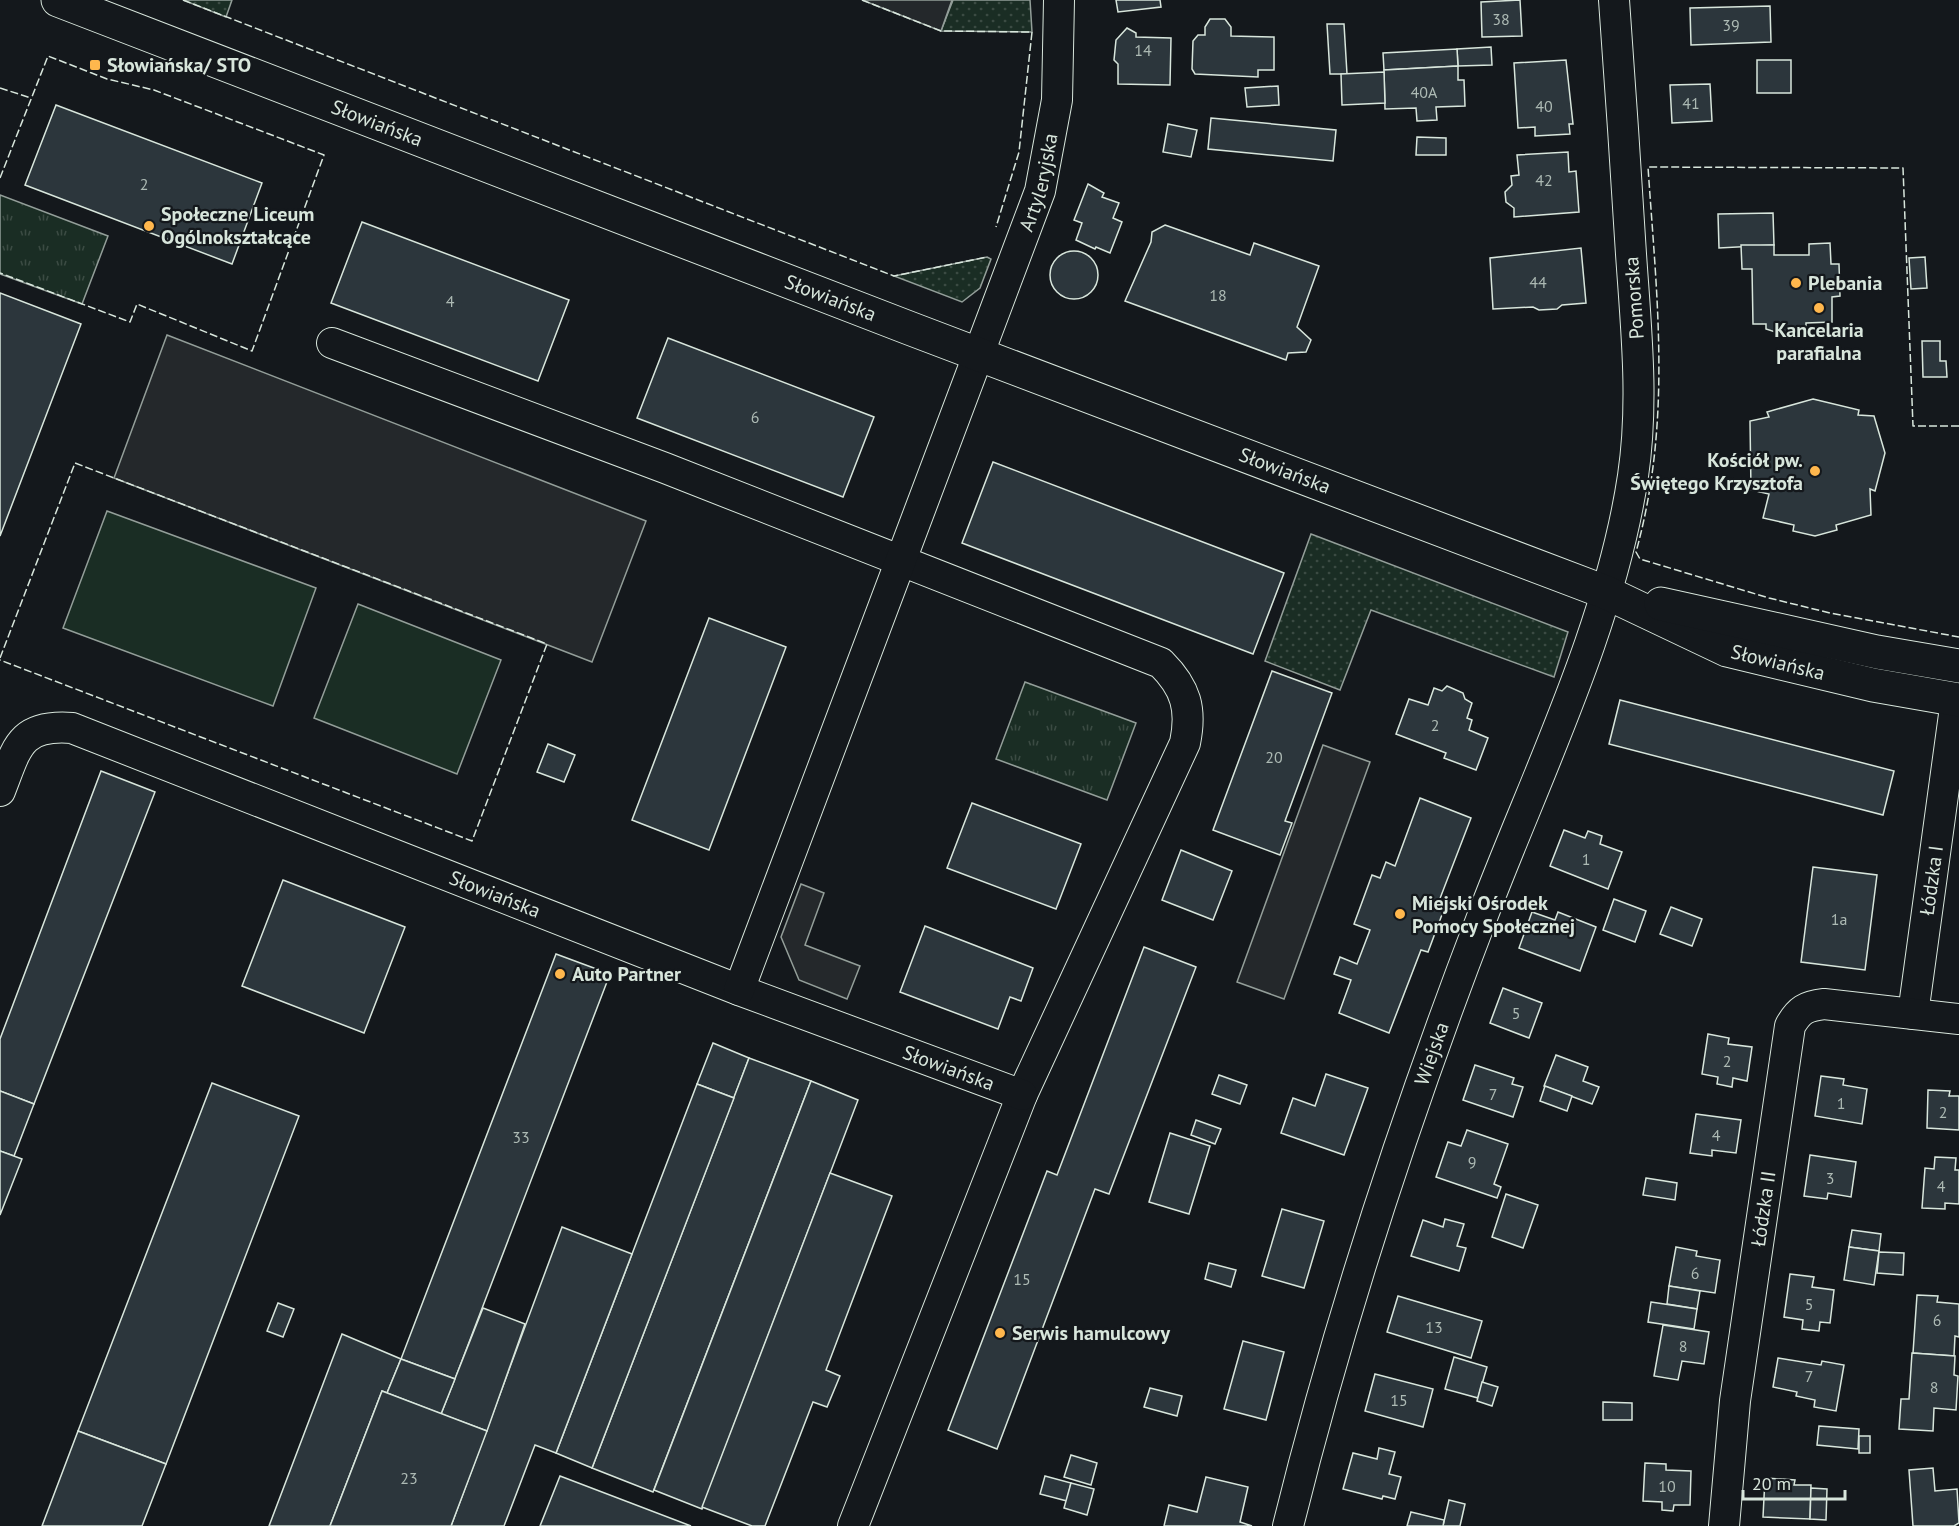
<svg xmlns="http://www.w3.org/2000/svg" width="1959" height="1526" viewBox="0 0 1959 1526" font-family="'PT Sans',sans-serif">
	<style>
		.grass { fill: url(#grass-dots); stroke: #939e99; stroke-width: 1.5 }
		.park { fill: url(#park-tufts); stroke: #939e99; stroke-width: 1.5 }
		.garden { fill: #1a2d24; stroke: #939e99; stroke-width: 1.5 }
		.parking { fill: #24282b; stroke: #939e99; stroke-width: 1.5 }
		.building { fill: #2c363c; stroke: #d8e6dc; stroke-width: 1.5 }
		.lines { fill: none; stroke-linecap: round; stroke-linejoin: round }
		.street-casing { stroke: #d8e6dc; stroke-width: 32 }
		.secondary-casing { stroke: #d8e6dc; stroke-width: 35 }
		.street { stroke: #14181c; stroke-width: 30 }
		.secondary { stroke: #14181c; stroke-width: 33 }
		.fence { stroke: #d8e6dc; stroke-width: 1.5; stroke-dasharray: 8 3; stroke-linecap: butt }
		.poi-dot { fill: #ffb74d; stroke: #14181c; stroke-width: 2 }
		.labels { text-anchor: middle; stroke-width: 4.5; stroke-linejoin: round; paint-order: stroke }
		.number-label { font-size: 16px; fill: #adbab4 }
		.poi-label { font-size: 20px; font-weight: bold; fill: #d8e6dc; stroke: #14181c; text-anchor: start }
		.street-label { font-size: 20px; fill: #d8e6dc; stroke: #14181c }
	</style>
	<defs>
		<pattern id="grass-dots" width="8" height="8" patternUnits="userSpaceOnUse" patternTransform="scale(1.5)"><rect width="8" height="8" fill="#1a2d24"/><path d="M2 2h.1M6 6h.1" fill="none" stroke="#3b4b43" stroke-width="1.8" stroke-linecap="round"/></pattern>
		<pattern id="park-tufts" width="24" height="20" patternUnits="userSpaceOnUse" patternTransform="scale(1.5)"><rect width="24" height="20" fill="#1a2d24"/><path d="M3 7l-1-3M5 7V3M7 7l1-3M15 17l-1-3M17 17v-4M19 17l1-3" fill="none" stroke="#3b4b43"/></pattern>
	</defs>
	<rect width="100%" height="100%" fill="#14181c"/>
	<g class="grass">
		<path d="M183 0H232L226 17Z"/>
		<path d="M953 0H1030L1032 32 941 31Z"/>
		<path d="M987 257 991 259 980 288 962 302 894 276Z"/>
		<path d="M1311 534 1568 632 1554 677 1371 610 1340 690 1265 661Z"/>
	</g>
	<g class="park">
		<path d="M0 195 108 236 82 304 0 274Z"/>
		<path d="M1025 682 1136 723 1107 800 996 759Z"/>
	</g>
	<g class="garden">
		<path d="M107 511 316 588 273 706 63 628Z"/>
		<path d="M358 604 501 660 457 774 314 718Z"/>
	</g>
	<g class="parking">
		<path d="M862 0H952L941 31Z"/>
		<path d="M167 335 646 521 592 662 114 478Z"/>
		<path d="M1323 745 1370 762 1284 999 1237 982Z"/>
		<path d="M801 884 824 893 805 945 860 966 847 999 799 980 781 937Z"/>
	</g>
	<g class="building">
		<path d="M1116 0H1160L1161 7 1118 12Z"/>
		<path d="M1520 0 1522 36 1482 37 1481 2Z"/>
		<path d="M1770 6 1771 42 1691 45 1690 8Z"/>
		<path d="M1210 19H1225L1231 27V36L1274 37V70H1258V77L1195 74 1192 69 1193 41 1198 35H1205V27Z"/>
		<path d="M1327 24H1344L1347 74H1330Z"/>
		<path d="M1127 28 1136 33V37L1171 38 1170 85 1118 84V64L1114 60 1116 40Z"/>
		<path d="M1491 47 1492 65 1458 66 1457 49Z"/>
		<path d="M1457 49 1458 66 1384 70 1383 53Z"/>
		<path d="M1566 60 1573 124H1569L1570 134 1535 136V127L1518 128 1514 63Z"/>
		<rect x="1757" y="60" width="34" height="33"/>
		<path d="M1458 66V80H1464L1465 106 1436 107 1437 120 1417 121 1416 108 1385 109 1384 70Z"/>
		<path d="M1384 72 1385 103 1342 105 1341 74Z"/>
		<path d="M1710 84 1712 121 1672 123 1670 85Z"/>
		<path d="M1278 86 1279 105 1247 107 1245 88Z"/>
		<path d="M56 105 262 183 232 264 25 185Z"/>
		<path d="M1211 118 1336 130 1333 161 1208 149Z"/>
		<path d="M1168 124 1197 130 1191 157 1163 152Z"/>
		<path d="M1417 137 1446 138V155H1416Z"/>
		<path d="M1568 152 1569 172 1576 171 1579 212 1514 217V208L1506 202 1505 192 1512 185 1511 176 1519 175 1517 155Z"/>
		<path d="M1088 184 1104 193 1102 197 1119 203 1113 218 1122 222 1110 253 1096 247 1095 249 1076 240 1082 223 1074 220Z"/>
		<path d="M1773 213 1774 245 1719 248 1718 214Z"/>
		<path d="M362 222 569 300 538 381 331 303Z"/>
		<path d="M1165 225 1250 255 1254 243 1319 266 1297 327 1311 340 1306 352 1288 353 1286 360 1125 301 1151 242 1152 232Z"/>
		<path d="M1830 243 1831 264H1839L1840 296 1832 297V322L1806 323V329L1785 335 1766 329V324H1753L1752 269H1742L1741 245H1774V255H1809V244Z"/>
		<path d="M1581 248 1586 303 1562 305 1557 309 1539 310 1533 307 1493 309 1490 258Z"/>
		<circle cx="1074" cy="275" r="24"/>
		<path d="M1925 257 1927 288 1911 289 1909 258Z"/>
		<path d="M0 293 81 324 0 536Z"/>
		<path d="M668 338 874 417 843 497 637 418Z"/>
		<path d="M1922 341H1940V361H1946L1947 377H1923Z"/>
		<path d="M1813 399 1859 410 1858 415 1874 416 1885 453 1875 491 1870 489 1871 515 1836 525 1837 530 1815 536 1793 531 1794 525 1763 518 1769 494 1751 490 1750 421 1769 417 1767 412Z"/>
		<path d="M993 462 1284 573 1253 654 962 543Z"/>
		<path d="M709 618 786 647 709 850 632 820Z"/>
		<path d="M1272 671 1332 693 1285 821 1292 823 1280 855 1213 830Z"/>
		<path d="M1447 686 1463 693 1465 699 1472 703 1467 718 1472 720 1469 730 1488 738 1476 770 1444 758 1446 753 1396 734 1409 699 1428 705 1434 688 1442 691Z"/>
		<path d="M1620 700 1894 771 1883 815 1609 744Z"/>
		<path d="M548 744 575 755 564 782 537 772Z"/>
		<path d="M101 771 155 792 34 1104 0 1091V1039Z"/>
		<path d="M1420 798 1471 818 1439 901 1446 904 1428 952 1421 950 1389 1033 1339 1013 1351 980 1334 974 1340 957 1357 964 1370 930 1354 924 1372 875 1380 878 1386 862 1395 866Z"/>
		<path d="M972 803 1081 844 1056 909 947 868Z"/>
		<path d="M1564 830 1585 838 1588 831 1602 836 1600 844 1622 852 1608 889 1550 866Z"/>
		<path d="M1181 850 1232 871 1213 920 1162 900Z"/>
		<path d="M1813 867 1877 875 1865 970 1801 962Z"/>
		<path d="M283 880 405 927 364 1033 242 986Z"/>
		<path d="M1614 899 1646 911 1635 942 1603 930Z"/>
		<path d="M1671 907 1702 919 1692 946 1660 934Z"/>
		<path d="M1532 912 1555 920 1558 912 1596 927 1580 971 1519 948Z"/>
		<path d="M925 926 1033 968 1021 1001 1010 997 998 1029 900 992Z"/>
		<path d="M1144 947 1196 967 1109 1194 1095 1189 997 1449 948 1430 1047 1171 1057 1175Z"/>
		<path d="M556 954 610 974 455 1379 401 1359Z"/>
		<path d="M1503 988 1542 1003 1529 1038 1490 1023Z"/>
		<path d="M1708 1034 1729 1038 1728 1044 1752 1047 1747 1081 1733 1078 1732 1087 1717 1084 1718 1077 1702 1074Z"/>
		<path d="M713 1043 749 1058 734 1098 697 1084Z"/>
		<path d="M1556 1055 1588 1067 1583 1081 1599 1087 1592 1104 1544 1086Z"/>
		<path d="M749 1058 811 1081 653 1492 592 1468Z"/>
		<path d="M1475 1065 1514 1078 1512 1084 1523 1087 1513 1117 1463 1100Z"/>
		<path d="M1326 1074 1368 1088 1344 1155 1281 1133 1293 1098 1315 1106Z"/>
		<path d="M1219 1075 1247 1085 1240 1104 1212 1094Z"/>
		<path d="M1821 1076 1844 1079 1843 1085 1867 1089 1862 1124 1815 1116Z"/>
		<path d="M811 1081 858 1100 702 1509 654 1490Z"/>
		<path d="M212 1083 299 1116 166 1464 78 1431Z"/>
		<path d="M697 1084 734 1098 592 1468 556 1453Z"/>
		<path d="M1545 1086 1572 1096 1567 1111 1540 1101Z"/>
		<path d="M1928 1090 1950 1091 1949 1096H1959V1130L1927 1128Z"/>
		<path d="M0 1091 34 1104 14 1156 0 1151Z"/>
		<path d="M1696 1114 1741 1120 1736 1153 1712 1150V1156L1690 1153Z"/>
		<path d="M1196 1120 1221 1129 1215 1144 1191 1135Z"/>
		<path d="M1467 1130 1508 1144 1494 1184 1501 1187 1497 1198 1436 1177 1448 1142 1461 1146Z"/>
		<path d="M1170 1133 1210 1146 1189 1214 1149 1202Z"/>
		<path d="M0 1151 22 1159 0 1215Z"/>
		<path d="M1810 1155 1856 1162 1851 1197 1828 1193 1827 1199 1804 1196Z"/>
		<path d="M1935 1157 1956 1158 1955 1170H1959V1204L1945 1203V1209L1922 1208 1925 1168 1934 1169Z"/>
		<path d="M830 1173 892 1196 826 1370 840 1376 827 1407 813 1402 765 1526H752L702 1507Z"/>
		<path d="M1646 1178 1677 1183 1675 1200 1643 1195Z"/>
		<path d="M1506 1194 1538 1205 1523 1248 1492 1237Z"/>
		<path d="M1282 1209 1324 1221 1304 1288 1262 1276Z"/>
		<path d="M1445 1219 1464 1224 1457 1246 1466 1248 1459 1271 1411 1256 1423 1220 1443 1227Z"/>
		<path d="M562 1227 632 1254 556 1453 535 1445 504 1526H451Z"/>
		<path d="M1852 1230 1881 1234 1879 1251 1849 1247Z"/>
		<path d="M1676 1247 1697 1251 1696 1256 1720 1260 1715 1293 1669 1286Z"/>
		<path d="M1849 1247 1879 1251 1874 1285 1844 1280Z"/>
		<path d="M1879 1252 1904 1253 1903 1275 1877 1273Z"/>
		<path d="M1209 1263 1236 1270 1231 1287 1205 1279Z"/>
		<path d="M1790 1274 1814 1277 1812 1287 1834 1290 1830 1323 1820 1322 1819 1331 1802 1329 1803 1320 1784 1317Z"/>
		<path d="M1669 1286 1700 1291 1697 1309 1667 1304Z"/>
		<path d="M1917 1295 1938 1296 1937 1302 1959 1304V1337L1955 1336 1954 1356 1913 1353Z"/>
		<path d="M1398 1296 1482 1321 1471 1358 1387 1332Z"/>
		<path d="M1651 1302 1697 1309 1694 1329 1648 1322Z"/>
		<path d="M278 1303 294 1309 283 1337 267 1331Z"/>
		<path d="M483 1308 525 1324 487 1431 441 1414Z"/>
		<path d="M1663 1325 1709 1332 1704 1364 1682 1361 1678 1380 1654 1376Z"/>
		<path d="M342 1334 401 1359 387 1393 382 1391 330 1526H269Z"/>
		<path d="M1243 1341 1284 1352 1266 1420 1224 1409Z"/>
		<path d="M1912 1353 1955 1356 1954 1375 1958 1376 1956 1410 1934 1408 1933 1431 1899 1429 1901 1399H1909Z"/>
		<path d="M1454 1357 1487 1367 1478 1398 1445 1389Z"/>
		<path d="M1778 1358 1821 1365 1822 1361 1844 1365 1836 1411 1814 1407 1815 1400 1796 1396 1797 1392 1773 1387Z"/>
		<path d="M401 1359 455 1379 441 1414 387 1393Z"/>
		<path d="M1375 1374 1433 1389 1423 1427 1365 1411Z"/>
		<path d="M1482 1382 1498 1387 1492 1406 1477 1401Z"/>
		<path d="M1150 1388 1182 1396 1177 1416 1144 1407Z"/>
		<path d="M382 1391 487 1431 451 1526H330Z"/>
		<path d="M1603 1402 1632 1403V1420H1603Z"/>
		<path d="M1819 1426 1859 1429 1858 1449 1817 1445Z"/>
		<path d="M78 1431 166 1464 142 1526H42Z"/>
		<rect x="1859" y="1436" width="11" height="17"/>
		<path d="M1379 1448 1395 1452 1389 1474 1401 1477 1395 1499 1383 1496 1382 1499 1343 1489 1353 1453 1377 1459Z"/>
		<path d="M1071 1455 1097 1463 1091 1485 1064 1477Z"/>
		<path d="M1645 1463 1666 1464V1470L1691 1471 1690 1505H1674L1673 1511 1662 1510V1502L1643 1501Z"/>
		<path d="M1933 1468 1935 1491 1957 1489 1959 1523 1954 1526H1913L1909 1470Z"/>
		<path d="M560 1476 691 1526H540Z"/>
		<path d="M1045 1476 1071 1483 1067 1501 1040 1494Z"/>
		<path d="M1206 1477 1248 1487 1240 1522 1252 1526H1164L1169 1505 1197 1512Z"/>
		<path d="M1765 1478 1795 1480 1794 1485H1811L1810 1519 1763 1517Z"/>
		<path d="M1071 1483 1094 1489 1087 1515 1064 1508Z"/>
		<path d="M1811 1488 1827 1489 1826 1520 1810 1519Z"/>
		<path d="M1449 1500 1465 1504 1460 1526H1443Z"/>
		<path d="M1411 1512 1444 1520 1443 1526H1407Z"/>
	</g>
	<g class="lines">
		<g class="street-casing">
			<g id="street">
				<path d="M332 343 665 468 1161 663C1186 688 1192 709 1185 743L1022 1095 853 1526"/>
				<path id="s1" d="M0 791C17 748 19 724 72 728L739 990 1022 1095"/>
				<path id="s2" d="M739 990 1040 191 1057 100 1059 0"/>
				<path id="s3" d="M1913 1014 1956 700"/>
				<path id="s4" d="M1288 1526C1339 1320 1405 1118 1481 920 1535 777 1610 629 1633 476 1644 402 1636 328 1631 254 1626 169 1620 85 1614 0"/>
				<path id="s5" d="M1724 1526 1735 1401 1790 1026C1799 1010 1806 1006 1824 1004L1959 1019"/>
			</g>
		</g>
		<g class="secondary-casing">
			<g id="secondary">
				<path id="s6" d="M58 0 909 328 1605 592 1727 650 1873 685 1959 700"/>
				<path d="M1661 604 1877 652 1959 666"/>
			</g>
		</g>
		<use href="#street" class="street"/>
		<use href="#secondary" class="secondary"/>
		<g class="fence">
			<path d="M183 0 894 276 987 257"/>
			<path d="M862 0 941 31 1032 32 1019 152 996 227"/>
			<path d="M0 88 31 98"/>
			<path d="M0 178 48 56 107 79 154 90 324 155 252 351 137 304 130 322 0 273"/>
			<path d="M1959 426H1913L1903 168 1648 167C1657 300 1672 422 1636 552L1640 559 1769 598 1830 613 1959 637"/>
			<path d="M0 658 75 463 547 644 472 841 0 660"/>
		</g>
	</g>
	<g class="poi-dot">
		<rect x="89" y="59" width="12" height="12" rx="3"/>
		<circle cx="149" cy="226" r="6"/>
		<circle cx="1796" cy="283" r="6"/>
		<circle cx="1819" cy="308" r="6"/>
		<circle cx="1815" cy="471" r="6"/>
		<circle cx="1400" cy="914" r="6"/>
		<circle cx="560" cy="974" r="6"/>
		<circle cx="1000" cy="1333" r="6"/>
	</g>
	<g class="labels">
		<g class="number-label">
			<text x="1501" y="25">38</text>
			<text x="1731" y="31">39</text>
			<text x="1143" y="56">14</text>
			<text x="1424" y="98">40A</text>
			<text x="1691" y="109">41</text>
			<text x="1544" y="112">40</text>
			<text x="1544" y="186">42</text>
			<text x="144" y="190">2</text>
			<text x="1538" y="288">44</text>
			<text x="1218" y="301">18</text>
			<text x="450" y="307">4</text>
			<text x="755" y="423">6</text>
			<text x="1435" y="731">2</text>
			<text x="1274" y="763">20</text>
			<text x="1586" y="865">1</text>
			<text x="1839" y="925">1a</text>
			<text x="1516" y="1019">5</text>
			<text x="1727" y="1067">2</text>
			<text x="1493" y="1100">7</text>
			<text x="1841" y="1109">1</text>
			<text x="1943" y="1118">2</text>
			<text x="1716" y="1141">4</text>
			<text x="521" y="1143">33</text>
			<text x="1472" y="1168">9</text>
			<text x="1830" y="1184">3</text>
			<text x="1941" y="1192">4</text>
			<text x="1695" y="1279">6</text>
			<text x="1022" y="1285">15</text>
			<text x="1809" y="1310">5</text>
			<text x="1937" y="1326">6</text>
			<text x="1434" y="1333">13</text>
			<text x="1683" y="1352">8</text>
			<text x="1809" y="1382">7</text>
			<text x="1934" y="1393">8</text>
			<text x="1399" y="1406">15</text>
			<text x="409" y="1484">23</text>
			<text x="1667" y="1492">10</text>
		</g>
		<g class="poi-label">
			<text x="107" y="72">Słowiańska/ STO</text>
			<text x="161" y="221">Społeczne Liceum<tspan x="161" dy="23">Ogólnokształcące</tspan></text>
			<text x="1808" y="290">Plebania</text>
			<text x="1819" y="337" text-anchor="middle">Kancelaria<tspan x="1819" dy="23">parafialna</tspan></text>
			<text x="1803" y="467" text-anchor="end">Kościół pw.<tspan x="1803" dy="23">Świętego Krzysztofa</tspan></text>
			<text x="1412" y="910">Miejski Ośrodek<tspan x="1412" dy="23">Pomocy Społecznej</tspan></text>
			<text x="572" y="981">Auto Partner</text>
			<text x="1012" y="1340">Serwis hamulcowy</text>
		</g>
		<g class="street-label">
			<text dy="7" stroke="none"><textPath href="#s6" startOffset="342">Słowiańska</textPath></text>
			<text dy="7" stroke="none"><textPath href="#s2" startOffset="862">Artyleryjska</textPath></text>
			<text dy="7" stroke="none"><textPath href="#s6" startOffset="828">Słowiańska</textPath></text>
			<text transform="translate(1634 298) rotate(-94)" y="7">Pomorska</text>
			<text dy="7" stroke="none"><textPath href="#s6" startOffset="1314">Słowiańska</textPath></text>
			<text dy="7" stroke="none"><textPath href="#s6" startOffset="1844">Słowiańska</textPath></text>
			<text dy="7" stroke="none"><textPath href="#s3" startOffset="135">Łódzka I</textPath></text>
			<text dy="7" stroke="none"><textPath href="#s1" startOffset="562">Słowiańska</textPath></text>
			<text dy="7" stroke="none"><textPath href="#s4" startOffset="494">Wiejska</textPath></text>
			<text dy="7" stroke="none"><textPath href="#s1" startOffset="1048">Słowiańska</textPath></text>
			<text dy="7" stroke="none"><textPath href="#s5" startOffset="320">Łódzka II</textPath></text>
		</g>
	</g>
	<path d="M1743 1490v9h102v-9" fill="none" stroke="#d8e6dc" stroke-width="3"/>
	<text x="1752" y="1490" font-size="18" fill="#d8e6dc" stroke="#14181c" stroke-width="4.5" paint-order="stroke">20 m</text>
</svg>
